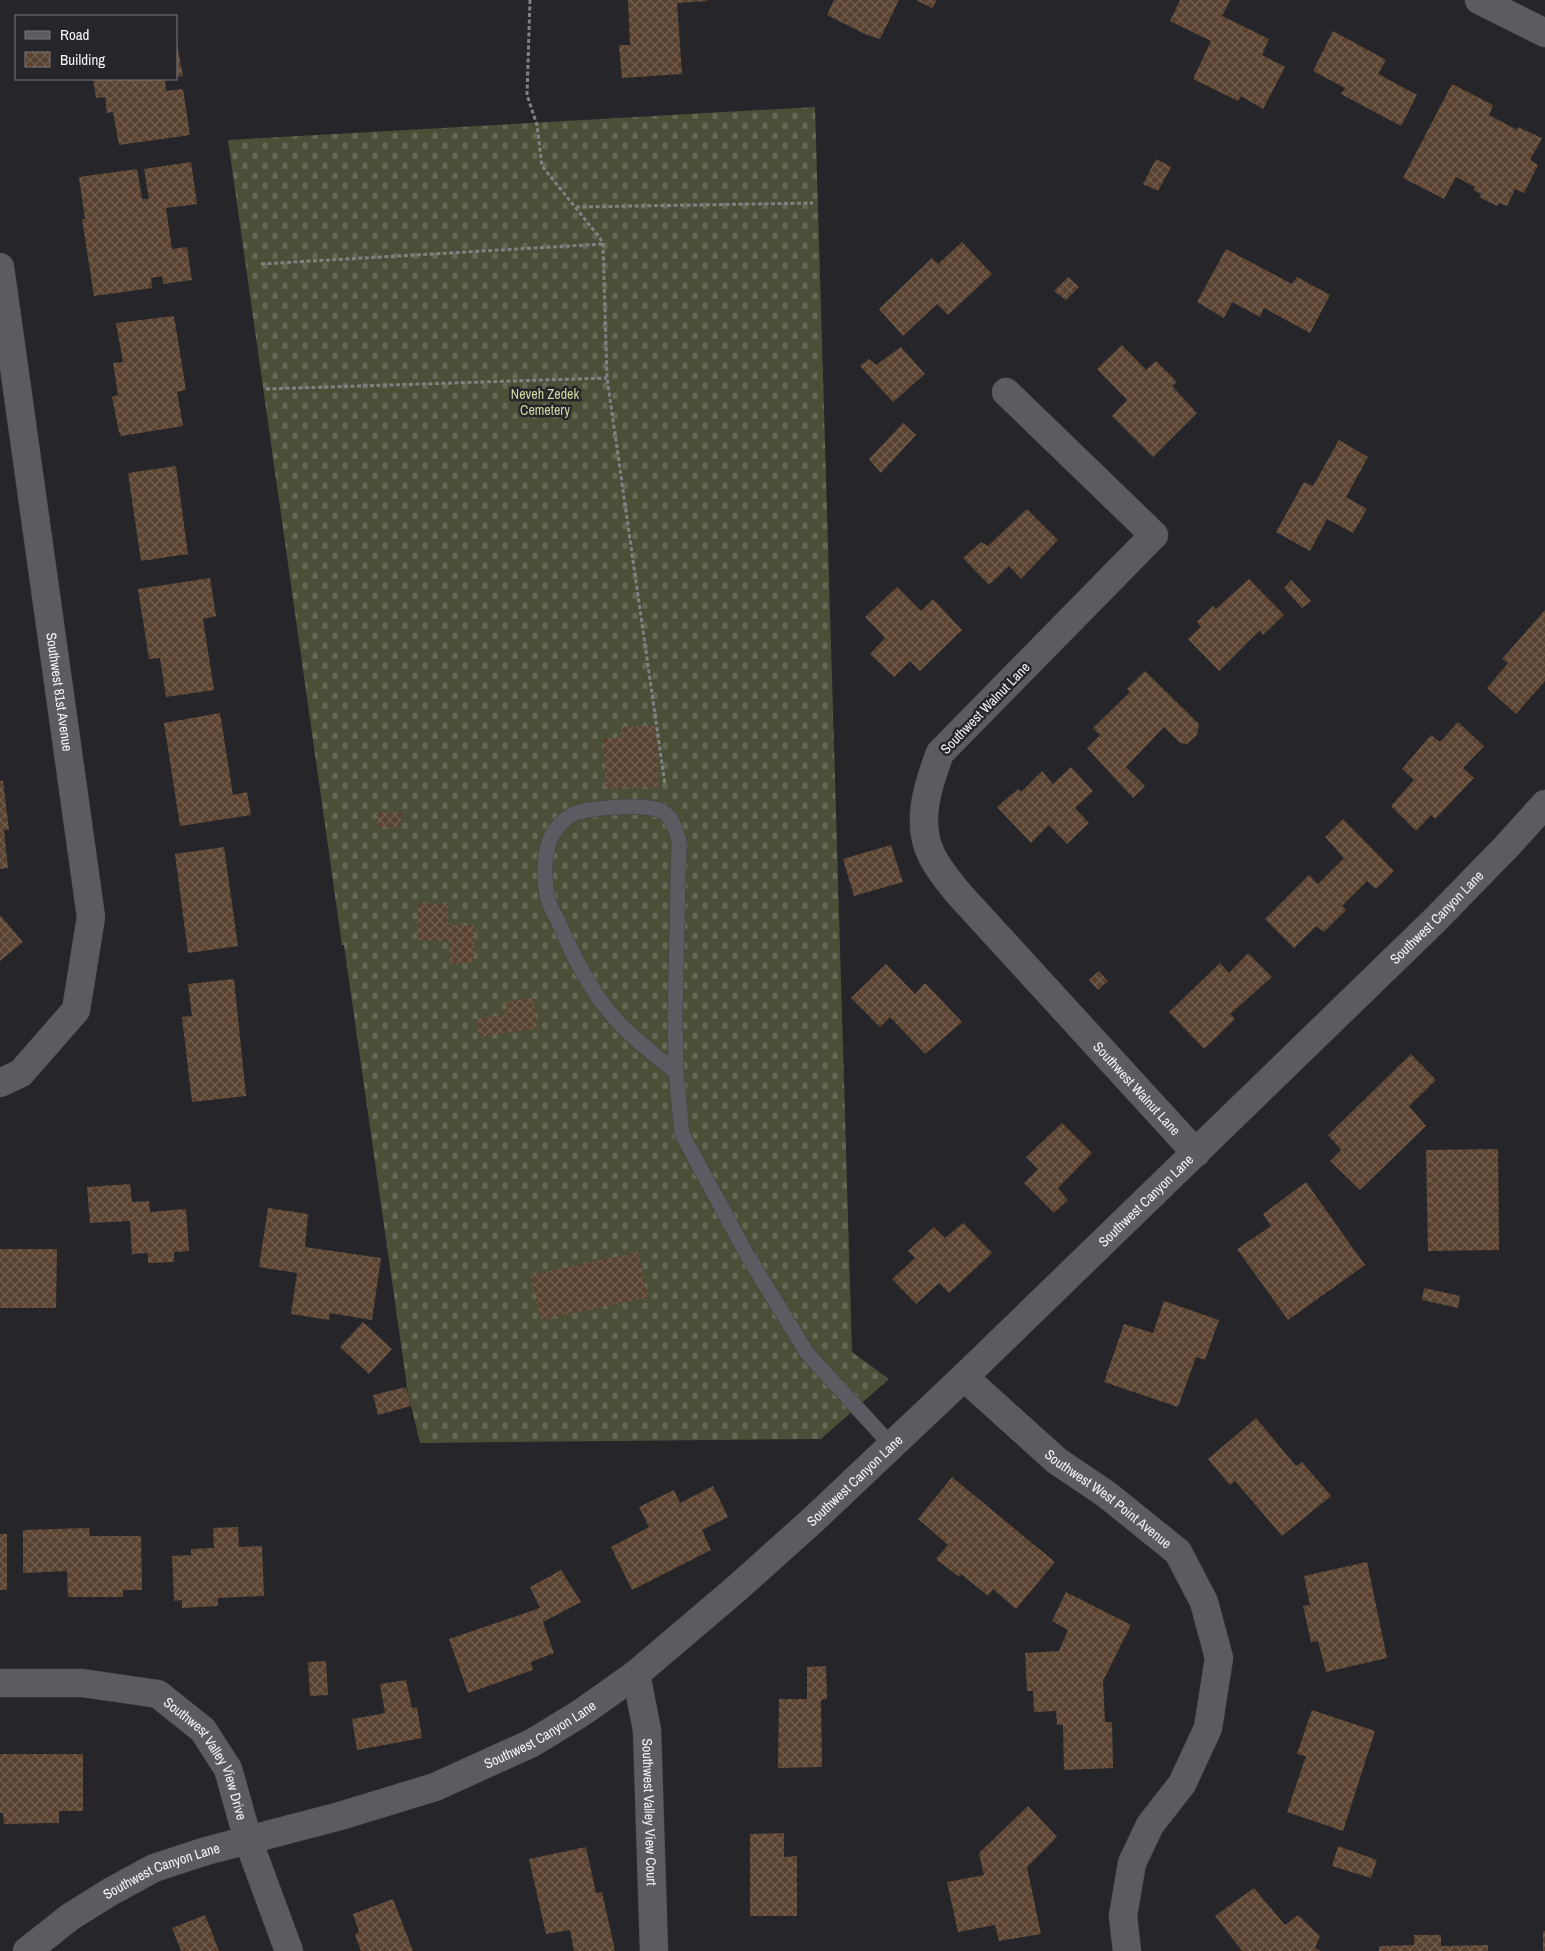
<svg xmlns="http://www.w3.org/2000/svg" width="1545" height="1951" viewBox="0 0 1545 1951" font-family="'Archivo Narrow',sans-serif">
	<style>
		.cemetery { fill: url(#cemetery-stones) }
		.building { fill: url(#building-cross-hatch) }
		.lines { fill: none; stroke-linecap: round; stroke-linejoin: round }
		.service-casing { stroke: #414145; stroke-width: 16 }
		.minor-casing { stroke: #414145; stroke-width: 29 }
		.path { stroke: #818185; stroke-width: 3; stroke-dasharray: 4 2.5; stroke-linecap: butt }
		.service { stroke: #5b5b61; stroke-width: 15 }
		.minor { stroke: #5b5b61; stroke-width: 28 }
		.labels { text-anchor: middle; stroke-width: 5; stroke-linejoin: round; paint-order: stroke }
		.park-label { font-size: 14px; fill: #d0d7a0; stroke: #26262a }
		.street-label { font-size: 14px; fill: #f2f3f6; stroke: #26262a }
	</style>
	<defs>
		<pattern id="cemetery-stones" width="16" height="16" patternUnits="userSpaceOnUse" patternTransform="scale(1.25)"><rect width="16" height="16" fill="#4c4f37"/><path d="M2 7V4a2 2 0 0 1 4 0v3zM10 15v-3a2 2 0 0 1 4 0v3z" fill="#666955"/></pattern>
		<pattern id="building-cross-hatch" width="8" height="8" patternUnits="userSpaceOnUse" patternTransform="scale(1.25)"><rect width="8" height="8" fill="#5a4231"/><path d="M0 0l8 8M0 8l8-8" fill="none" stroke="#725e4f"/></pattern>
	</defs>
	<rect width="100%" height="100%" fill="#26262a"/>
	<path class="cemetery" d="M815 107 852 1352 889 1379 821 1439 420 1443 408 1393 344 945H342L228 140Z"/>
	<g class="building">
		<path d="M628 0H707V1L677 3 682 74 622 78 619 45H630Z"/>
		<path d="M834 0H899L880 39 867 35 827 15Z"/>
		<path d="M916 0H937L932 8Z"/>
		<path d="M1180 0H1230L1222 16 1269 39 1262 55 1285 67 1263 109 1241 96 1238 101 1193 79 1211 41 1170 21Z"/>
		<path d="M1333 31 1386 60 1378 74 1417 95 1401 126 1341 94 1345 88 1313 71Z"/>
		<path d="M176 39 183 76 176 77Z"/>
		<path d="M93 79H165L166 91 183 89 190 135 119 145 113 112 107 113 105 97 96 98Z"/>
		<path d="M1452 84 1493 105 1489 115 1517 130 1518 127 1542 138 1530 160 1538 165 1524 193 1515 189 1507 206 1499 203 1497 206 1479 197 1481 194 1473 190 1475 187 1456 177 1444 199 1403 178Z"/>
		<path d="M1156 159 1171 167 1158 191 1143 184Z"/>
		<path d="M191 162 197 204 166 208 172 249 187 247 192 280 163 284 162 276 151 278 152 288 94 296 82 219H85L79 177 137 169 142 199H149L144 169Z"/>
		<path d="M962 242 992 274 948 315 937 304 903 336 879 309 932 258 938 264Z"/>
		<path d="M1226 249 1292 284 1297 277 1330 295 1310 333 1264 308 1260 317 1232 302 1224 318 1197 302Z"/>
		<path d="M1068 277 1079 287 1066 300 1054 291Z"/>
		<path d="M174 316 186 390 177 392 183 426 121 436 119 432 112 397 118 395 113 363 123 362 116 323Z"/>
		<path d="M1122 345 1146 370 1156 361 1177 382 1172 386 1197 413 1153 457 1112 416 1127 400 1097 369Z"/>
		<path d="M901 347 925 374 893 402 860 366 869 359 876 365Z"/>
		<path d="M903 423 916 435 881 473 869 459Z"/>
		<path d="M1339 440 1368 457 1346 497 1367 509 1353 533 1327 519 1310 551 1276 532 1304 482 1313 486Z"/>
		<path d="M176 466 188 554 141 561 128 473Z"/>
		<path d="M1027 509 1058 540 1021 579 1009 566 989 585 963 558 981 542 988 546Z"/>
		<path d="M210 578 216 616 203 619 214 690 166 697 160 658 149 659 138 589Z"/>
		<path d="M1249 579 1284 615 1263 635 1260 630 1219 671 1188 639 1201 627 1197 622 1213 606 1216 609Z"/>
		<path d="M1291 580 1311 601 1302 608 1284 588Z"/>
		<path d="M897 587 921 611 933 599 962 630 920 671 910 661 894 677 870 654 885 638 865 617Z"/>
		<path d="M1545 610V681L1516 714 1487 688 1508 663 1502 659Z"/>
		<path d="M1145 671 1199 724 1197 735 1187 744 1180 743 1164 727 1126 767 1145 786 1133 798 1087 748 1100 735 1093 728 1130 692 1127 689Z"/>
		<path d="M220 713 233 795 247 792 251 815 180 826 164 723Z"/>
		<path d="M1458 722 1484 746 1463 768 1474 778 1435 819 1431 815 1416 831 1391 806 1414 780 1402 769 1431 735 1440 742Z"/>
		<path d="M656 726 658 787 606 788 603 738H621V727Z"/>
		<path d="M1071 767 1093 791 1075 808 1089 823 1067 844 1049 825 1031 843 997 807 1018 789 1021 792 1042 771 1053 784Z"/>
		<path d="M3 780 9 830H4L8 868 0 869V781Z"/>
		<path d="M377 812 401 813 400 827H377Z"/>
		<path d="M1343 819 1394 871 1376 889 1367 881 1342 906 1346 910 1324 932 1316 926 1294 948 1265 919 1309 875 1318 884 1344 858 1325 837Z"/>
		<path d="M891 845 903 882 854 896 843 859Z"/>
		<path d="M224 847 238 946 188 953 175 854Z"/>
		<path d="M418 903 448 904V925H474V963H450L449 941 417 940Z"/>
		<path d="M0 915 23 942 0 961Z"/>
		<path d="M1248 953 1272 977 1230 1014 1235 1019 1204 1049 1169 1012 1220 963 1229 973Z"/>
		<path d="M886 964 915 994 925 983 962 1022 925 1054 890 1017 880 1027 851 998Z"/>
		<path d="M1099 971 1108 981 1098 990 1089 980Z"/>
		<path d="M234 979 246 1096 192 1102 182 1017 192 1016 188 984Z"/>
		<path d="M533 998 537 1028 479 1037 477 1019 507 1014 505 1002Z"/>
		<path d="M1411 1054 1436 1080 1409 1106 1426 1126 1360 1190 1330 1161 1341 1150 1328 1135Z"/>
		<path d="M1062 1123 1092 1153 1058 1188 1068 1200 1054 1213 1024 1183 1038 1169 1026 1157Z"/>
		<path d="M1498 1149 1499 1250 1428 1251 1426 1150Z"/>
		<path d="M1306 1182 1365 1265 1288 1320 1237 1249 1271 1226 1263 1214Z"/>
		<path d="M130 1184 132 1202 149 1201 150 1212 186 1209 189 1251 174 1252V1262L148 1263V1253L132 1254 130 1221 90 1223 87 1187Z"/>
		<path d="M268 1208 308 1214 305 1247 381 1258 372 1320 330 1313 329 1320 291 1314 297 1273 259 1267Z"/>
		<path d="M963 1223 992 1253 949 1293 939 1283 916 1304 892 1279 915 1258 908 1251 934 1227 945 1238Z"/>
		<path d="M0 1249H57L56 1308H0Z"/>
		<path d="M638 1252 648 1297 541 1320 531 1275Z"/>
		<path d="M1424 1288 1460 1296 1458 1308 1422 1300Z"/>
		<path d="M1164 1301 1219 1320 1205 1360 1196 1357 1178 1407 1104 1382 1124 1324 1153 1333Z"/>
		<path d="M363 1322 392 1349 369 1374 340 1347Z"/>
		<path d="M406 1387 411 1406 378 1415 373 1395Z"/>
		<path d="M1256 1418 1296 1466 1302 1462 1331 1496 1282 1536 1235 1481 1230 1485 1208 1459Z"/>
		<path d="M952 1477 1055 1562 1016 1609 993 1589 988 1596 961 1574 959 1577 936 1559 948 1545 918 1519Z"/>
		<path d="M713 1486 728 1517 702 1530 711 1550 632 1590 611 1547 649 1527 639 1507 674 1490 680 1503Z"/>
		<path d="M238 1527 239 1547 262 1546 264 1596 218 1598V1606L182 1608V1600L174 1601 172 1556 191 1555V1549L214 1548 213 1528Z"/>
		<path d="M89 1528 90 1536H141L142 1590H123V1597H68L67 1571 23 1573V1530Z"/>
		<rect x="0" y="1534" width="7" height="56"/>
		<path d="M1367 1562 1387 1658 1326 1672 1318 1641 1311 1642 1303 1606 1310 1605 1304 1576Z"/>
		<path d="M561 1570 581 1602 543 1622 554 1653 531 1662 533 1670 468 1693 449 1639 540 1608 530 1587Z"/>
		<path d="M1066 1592 1131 1625 1103 1681 1105 1722H1112L1113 1768 1064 1770 1063 1725H1057L1056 1711 1034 1712 1033 1691H1027L1025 1653 1059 1651 1068 1630 1052 1621Z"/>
		<path d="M326 1661 328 1695 310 1696 308 1662Z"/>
		<path d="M826 1666 827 1699 821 1700 822 1767 778 1768 779 1699H807V1667Z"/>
		<path d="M406 1680 412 1708 417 1707 422 1738 357 1750 352 1719 385 1713 380 1684Z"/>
		<path d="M1312 1710 1375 1731 1343 1831 1287 1812 1306 1756 1297 1754Z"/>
		<path d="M0 1754H83V1811H59V1823H56L4 1824 3 1813H0Z"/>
		<path d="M1028 1806 1057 1837 1027 1867 1041 1934 999 1941 995 1925 958 1932 947 1882 984 1875 979 1853Z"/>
		<path d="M784 1833V1857L797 1856V1916H750V1834Z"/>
		<path d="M1338 1846 1377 1860 1371 1878 1332 1866Z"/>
		<path d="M586 1847 596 1893 602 1892 615 1951H574L570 1930 546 1934 529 1859Z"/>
		<path d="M1254 1888 1285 1925 1298 1915 1320 1936 1315 1948 1321 1951H1242L1215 1916Z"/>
		<path d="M393 1899 413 1951H361L355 1935 359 1932 353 1914Z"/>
		<path d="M205 1915 219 1951H181L172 1928Z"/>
		<rect x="1543" y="1931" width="2" height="20"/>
		<path d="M1414 1935H1441V1946L1488 1945V1951H1379V1946L1414 1945Z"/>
	</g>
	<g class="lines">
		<g class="service-casing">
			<path id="service" d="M676 1072C657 1057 636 1041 619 1023 592 994 574 959 559 923 555 915 550 907 548 899 544 882 543 859 549 842 552 833 561 821 570 816 583 807 643 804 659 810 672 815 675 828 679 840L675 1015 676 1072 682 1134 746 1253 807 1353 892 1446"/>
		</g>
		<g class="minor-casing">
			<g id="minor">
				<path d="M1479 0 1545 33"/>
				<path id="s1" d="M0 267 91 917 76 1010 21 1073 0 1083"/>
				<path id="s2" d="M1006 392 1154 535 940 753C928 785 915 823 932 856 939 870 949 882 959 894L1196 1153"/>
				<path id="s3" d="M964 1377 1057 1461 1106 1494 1178 1552 1204 1602 1219 1658 1208 1728 1182 1784 1150 1825 1132 1863 1123 1916 1127 1951"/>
				<path id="s4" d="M636 1674 647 1730 654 1951"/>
				<path id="s5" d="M0 1683H82L158 1694 203 1730 228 1769 248 1840 289 1951"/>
				<path id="s6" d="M27 1951 70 1917 110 1892 154 1868 206 1851 340 1816 435 1787 532 1743 581 1713 636 1674 736 1589 814 1519 964 1377 1435 920 1508 845 1545 804"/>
			</g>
		</g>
		<g class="path">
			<path d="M530 0 527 95 537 125 542 166 600 238 603 244 607 378 665 785"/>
			<path d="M576 207 813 203"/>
			<path d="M261 264 603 244"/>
			<path d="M266 389 607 378"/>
		</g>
		<use href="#service" class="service"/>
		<use href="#minor" class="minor"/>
	</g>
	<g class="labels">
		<g class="park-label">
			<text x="545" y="399">Neveh Zedek<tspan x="545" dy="16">Cemetery</tspan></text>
		</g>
		<g class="street-label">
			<text dy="5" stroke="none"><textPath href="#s1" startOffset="429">Southwest 81st Avenue</textPath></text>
			<text transform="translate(985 708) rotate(-46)" y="5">Southwest Walnut Lane</text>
			<text dy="5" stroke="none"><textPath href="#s6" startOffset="1778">Southwest Canyon Lane</textPath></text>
			<text dy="5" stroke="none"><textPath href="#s2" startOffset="928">Southwest Walnut Lane</textPath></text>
			<text dy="5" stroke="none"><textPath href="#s6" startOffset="1372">Southwest Canyon Lane</textPath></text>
			<text dy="5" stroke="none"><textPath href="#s6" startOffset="968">Southwest Canyon Lane</textPath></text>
			<text dy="5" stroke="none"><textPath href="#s3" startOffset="189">Southwest West Point Avenue</textPath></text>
			<text dy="5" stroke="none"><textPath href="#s6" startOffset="562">Southwest Canyon Lane</textPath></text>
			<text dy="5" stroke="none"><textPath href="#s5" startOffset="242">Southwest Valley View Drive</textPath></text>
			<text dy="5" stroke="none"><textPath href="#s4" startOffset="139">Southwest Valley View Court</textPath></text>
			<text dy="5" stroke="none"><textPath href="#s6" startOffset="158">Southwest Canyon Lane</textPath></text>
		</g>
	</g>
	<rect x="15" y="15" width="162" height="65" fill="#26262a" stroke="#78787c"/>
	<rect x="25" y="31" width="25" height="8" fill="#5b5b61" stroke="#78787c"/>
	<text x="60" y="40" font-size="15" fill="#f2f3f6">Road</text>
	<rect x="25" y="52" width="25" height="15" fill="url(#building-cross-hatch)" stroke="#78787c"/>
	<text x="60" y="65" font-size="15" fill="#f2f3f6">Building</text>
</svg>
